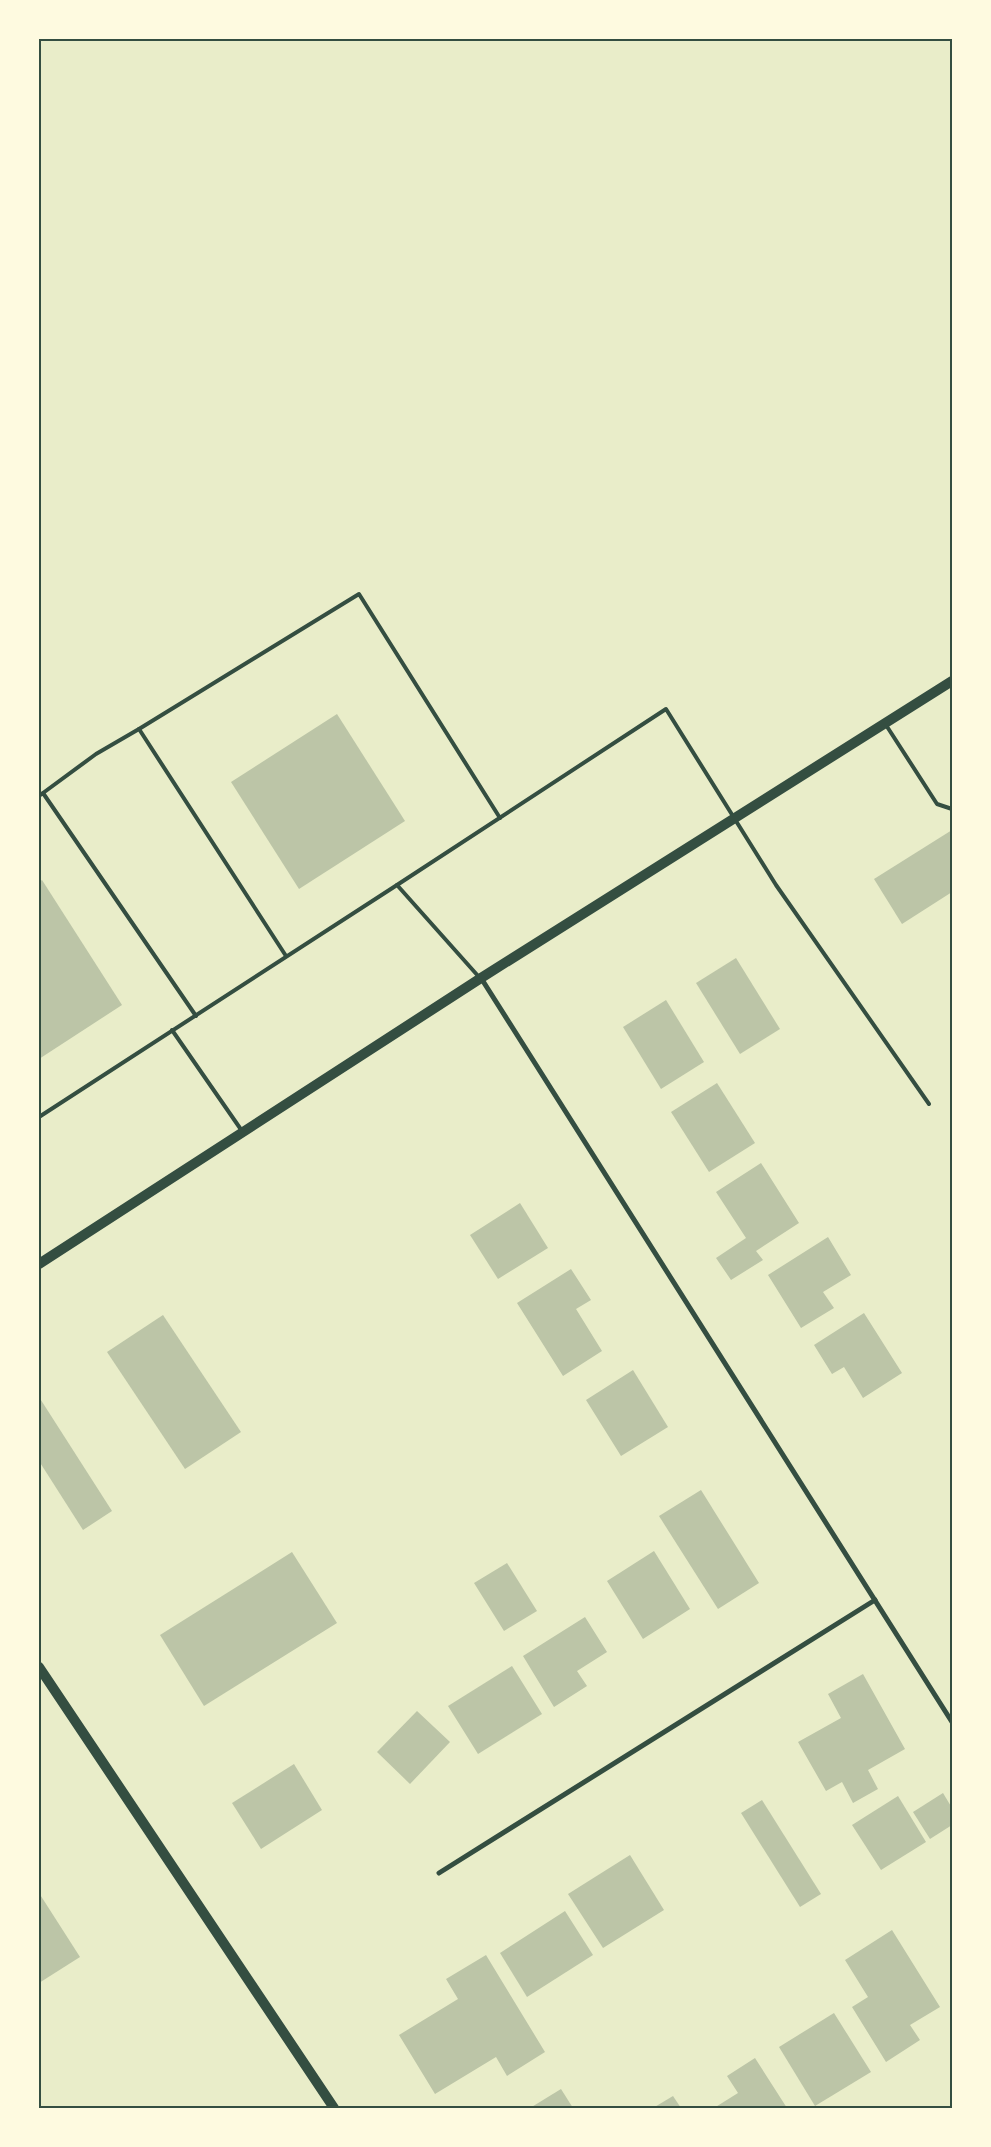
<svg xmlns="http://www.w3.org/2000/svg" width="991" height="2147" viewBox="0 0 991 2147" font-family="'Exo 2',sans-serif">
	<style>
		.building { fill: #bcc5a7 }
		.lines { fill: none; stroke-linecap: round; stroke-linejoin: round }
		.service { stroke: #344e41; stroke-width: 4 }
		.minor { stroke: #344e41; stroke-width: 5 }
		.secondary { stroke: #344e41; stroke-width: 10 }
		.neatline { fill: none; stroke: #344e41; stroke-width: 2 }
	</style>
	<rect width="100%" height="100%" fill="#e9edc9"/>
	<g class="building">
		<path d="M337 714 405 821 299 889 231 782Z"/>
		<path d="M952 830V892L902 924 874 879Z"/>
		<path d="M42 880 122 1005 39 1059V882Z"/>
		<path d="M736 958 780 1029 740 1054 696 983Z"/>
		<path d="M666 1000 704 1062 661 1089 623 1027Z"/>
		<path d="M717 1083 755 1143 709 1172 671 1112Z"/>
		<path d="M761 1163 799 1223 756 1251 763 1260 731 1280 716 1258 746 1238 716 1192Z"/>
		<path d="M520 1203 548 1248 498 1279 470 1235Z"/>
		<path d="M828 1237 851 1275 823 1292 834 1308 801 1328 768 1275Z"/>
		<path d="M571 1269 591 1300 576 1309 602 1351 563 1376 517 1303Z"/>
		<path d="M864 1313 902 1373 863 1398 844 1367 832 1374 814 1345Z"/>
		<path d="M163 1315 241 1432 185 1469 107 1352Z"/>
		<path d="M633 1370 668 1427 621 1456 586 1400Z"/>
		<path d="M39 1397 112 1511 83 1530 39 1461Z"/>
		<path d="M701 1490 759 1583 718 1609 659 1516Z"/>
		<path d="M654 1551 690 1609 643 1639 607 1581Z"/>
		<path d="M292 1552 337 1623 204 1706 160 1635Z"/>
		<path d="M507 1563 537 1611 504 1631 474 1583Z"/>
		<path d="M585 1617 607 1652 577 1671 587 1686 554 1707 523 1656Z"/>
		<path d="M512 1666 542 1714 478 1754 448 1706Z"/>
		<path d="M863 1674 905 1749 868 1770 878 1789 853 1803 842 1782 826 1791 798 1742 841 1718 828 1694Z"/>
		<path d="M417 1711 450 1742 410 1784 377 1752Z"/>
		<path d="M294 1764 322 1810 261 1849 232 1803Z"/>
		<path d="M943 1793 952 1808V1825L930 1839 913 1812Z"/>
		<path d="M898 1796 926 1842 881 1870 852 1825Z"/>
		<path d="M762 1800 821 1894 800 1907 741 1813Z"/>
		<path d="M630 1855 664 1910 603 1948 568 1894Z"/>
		<path d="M39 1893 80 1957 39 1983Z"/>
		<path d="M565 1911 593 1955 527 1997 500 1953Z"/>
		<path d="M892 1930 940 2007 910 2025 920 2040 886 2062 852 2007 868 1997 845 1960Z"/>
		<path d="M486 1955 545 2052 507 2076 496 2057 435 2094 399 2035 458 1999 446 1979Z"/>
		<path d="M834 2013 871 2072 815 2106 779 2047Z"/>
		<path d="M755 2058 787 2108H714L738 2093 727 2076Z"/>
		<path d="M561 2089 573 2108H530Z"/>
		<path d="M673 2096 681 2108H653Z"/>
	</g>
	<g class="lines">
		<g class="service">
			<path d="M886 725 937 804 952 809"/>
			<path d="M139 729 359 594 500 818"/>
			<path d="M43 793 96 754 139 729 286 956"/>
			<path d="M39 796 43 793 196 1016"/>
			<path d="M397 885 666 709 776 885 929 1104"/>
			<path d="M172 1030 242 1131"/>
			<path d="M39 1117 397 885 479 977"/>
		</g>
		<g class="minor">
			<path d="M481 978 952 1722"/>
			<path d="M439 1873 875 1600"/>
		</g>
		<g class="secondary">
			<path d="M39 1264 481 978 952 681"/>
			<path d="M39 1667 334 2108"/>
		</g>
	</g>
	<rect width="991" height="2147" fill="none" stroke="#fefae0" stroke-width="80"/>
	<rect x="40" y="40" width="911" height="2067" class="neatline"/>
</svg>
